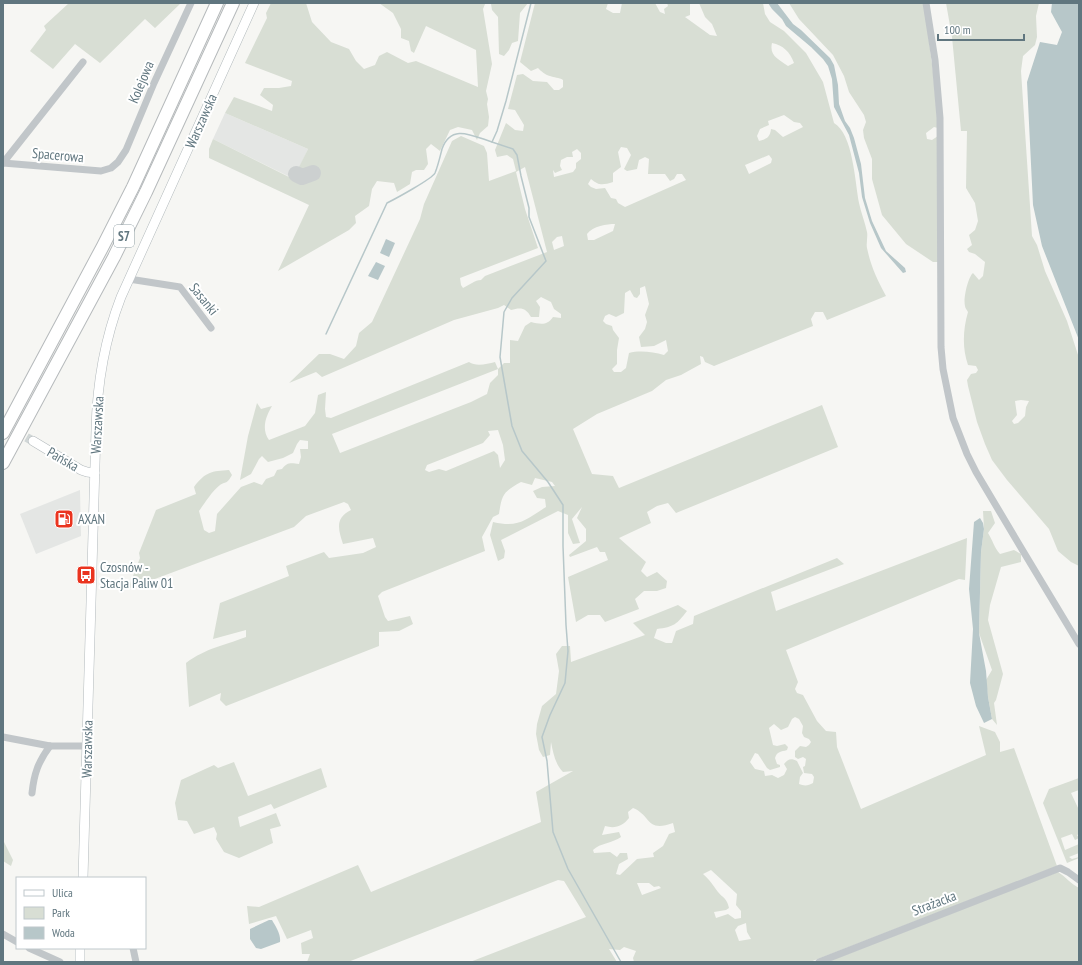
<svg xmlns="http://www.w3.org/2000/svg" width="1082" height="965" viewBox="0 0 1082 965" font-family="'PT Sans Narrow',sans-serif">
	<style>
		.built { fill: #e4e6e4 }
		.green { fill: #d8ded4; fill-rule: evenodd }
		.water { fill: #b7c7c9 }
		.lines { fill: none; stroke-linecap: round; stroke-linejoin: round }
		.stream { stroke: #b7c7c9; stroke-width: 1.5 }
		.taxiway { stroke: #ccd0d0; stroke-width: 16 }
		.secondary-tunnel { stroke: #d0d6d6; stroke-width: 9; stroke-dasharray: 9 4.5; stroke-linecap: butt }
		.secondary-casing { stroke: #b3babd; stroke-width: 10 }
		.highway-casing { stroke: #b6babc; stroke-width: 14 }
		.street { stroke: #c1c6c9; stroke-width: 7 }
		.secondary { stroke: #fff; stroke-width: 9 }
		.highway { stroke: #fff; stroke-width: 12 }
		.labels { text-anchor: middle; stroke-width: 4; stroke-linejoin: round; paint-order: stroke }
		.shield { fill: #fff; stroke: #909fa5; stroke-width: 1 }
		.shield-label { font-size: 13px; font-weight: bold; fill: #60767f }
		.street-label { font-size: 14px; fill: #60767f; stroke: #fff }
		.poi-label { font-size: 14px; fill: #60767f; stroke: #fff; text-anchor: start }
	</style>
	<rect width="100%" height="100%" fill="#f6f6f3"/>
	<g class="built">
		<path d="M225 113 308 149 294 179 213 139Z"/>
		<path d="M80 490 81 536 36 554 20 514Z"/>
	</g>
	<g class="green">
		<path d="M69 3H181L155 28 145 19 100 63 75 44 53 69 30 51 46 30 44 26Z"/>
		<path d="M271 3H306L312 22 331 42 349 49 356 61 364 69 375 65 379 56 387 52 408 63 416 61 478 87 476 50 426 26 414 53 411 51 409 41 401 38V29L393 13 379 3H528L520 13 518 41 512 43 509 50 504 56 499 54 498 17 492 10 491 4H485L483 9 492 64 486 91 488 99 487 104 489 117 488 126 480 133 477 140 472 130 458 127 450 130 440 151 431 144 426 149 428 164 424 170H416L412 172 410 184 397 192 394 183 377 181 372 189 369 206 355 216 356 223 349 230 278 271 309 205 209 158V149L213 139 293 179 308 149 225 113 234 97 272 111 273 105 260 95 264 88H279L291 86 292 81 245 63 267 18 266 13Z"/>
		<path d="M535 3H608L606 9 613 13H620L622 3H655L660 12 665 14 664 9 668 6 667 3H690V15L685 17 710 35 717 36 712 24 705 17 699 3H763L765 14 770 22 784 31 806 53 823 82 834 123C853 134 855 181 859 203 861 213 865 222 867 232 868 237 866 243 867 248 871 267 877 279 886 296L827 320 823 312H815L811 319 813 326 714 366 705 362 703 357 700 356 701 364 681 375 666 380 652 391 597 414 573 429 592 474 613 476 619 488 822 405 838 447 676 513 668 503 657 506 647 512 651 523 619 538 646 562 641 571 647 577 657 572 667 581 666 588 657 591H644L635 599 639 609 605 622 600 615H588L576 622 568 577 608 560 605 552H600L597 547 570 557 569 555 586 541V529L577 518 582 507 572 519 580 543 573 544 568 533V515L558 511 501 540 505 551 504 558 498 561 490 535 493 522C519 528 525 520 546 507L545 499 537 498 533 491 542 487 555 486 552 482 535 478 532 485 521 482C503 492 502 494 499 514L493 517 482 537 485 551 382 592 378 596 385 617 388 621 410 616 413 624 399 631 379 632V646L226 706 220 700 221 693 189 707 186 663C206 648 223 646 246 637V630L213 639 220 603 289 576 286 566 324 552 329 558 363 553 376 547 373 538 343 544C338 529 335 518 351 510L348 504 344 502 306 516 294 527 128 589 140 558 139 553 156 510 196 494 194 487C205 472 212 471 229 470L232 475C227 484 227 481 220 485 212 491 205 503 199 511L204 530 209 533 215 531 217 514 241 487 254 482 262 485 266 479 274 476 277 470 282 469C287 462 291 463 299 464L301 457 300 449H308V441L300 440 297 444 293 453 283 458 268 462 262 456 259 459 251 474 240 480 248 436 257 403 261 409 272 406C266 416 261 429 269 440L305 426 315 413 318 395 326 392 325 409 326 417 331 418 469 362C476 367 487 364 495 362L498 369 504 363H510V340L518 341 525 326 531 322C540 324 547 326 553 317L561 318V314L554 309 551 302 541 297 536 301 540 307 539 317H531C526 308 521 307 511 310L504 305 498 308 454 320 322 377 316 372 289 383 319 354H330L344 359 356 346 359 333 372 322 420 219 424 204 452 141 461 136 484 146 487 153 489 181 516 171 513 159 507 155 497 157 495 150 506 123 515 130 523 131 524 125 515 110 508 109 517 75 523 74 533 81 547 82 554 90H559L563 87V80C559 77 554 78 550 76 545 75 541 71 538 68L531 71 520 62ZM772 43C783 45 790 52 794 63L788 66C779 59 769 56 772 43ZM784 115 794 122 800 123 803 127 783 137 775 130 771 129C770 137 767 139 759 141L757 136 760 129 769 125 768 121ZM621 147 627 148 631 155 624 169 627 171 637 169 639 160 645 157 649 159 648 174H665L670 181 674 179 677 174H682L686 180 625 207 618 203 616 199 611 198 605 188 596 189 591 187 588 184 591 179C599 186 603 185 613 182V173L621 167 618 152ZM577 149 581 153V159L576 163V168L573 172 554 177 553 170 555 173 562 170 560 166 561 160 567 157H573L572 152ZM769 155 772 159 771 163 749 174 745 165ZM525 167 547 252 485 276 481 280C475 280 469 285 463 288L461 285 460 278 538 248 525 209 516 172ZM615 224 613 231 594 240H588L587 234C593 226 607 224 615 224ZM562 236 564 246 554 250 552 242 557 237ZM645 286 649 304 645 315 647 322 645 329 639 337 641 347 654 346 666 340 668 351 664 355C653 352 640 350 629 353L626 368 621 372H614L612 369 617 364V350L619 338 613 330 612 326 606 324 603 321 605 316 609 314 616 317 624 313 625 293 630 290 634 297 637 298 640 294V288ZM498 369V375L490 383 487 394 471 402 340 453 332 434ZM498 430 503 445 505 460 500 468 498 455 494 451 446 471 439 469 429 472 425 470 427 465 483 443 490 435 488 431Z"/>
		<path d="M789 3H924L933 72 938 128 934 127 926 133 927 139 932 140 938 136V262H933L906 244 882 215 872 179V159L864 138 863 130 866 122 864 115 849 92 844 76 833 55 799 19Z"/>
		<path d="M946 3H1039L1036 16 1037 37 1035 45 1023 56 1021 71 1032 236 1037 245 1045 271 1067 321 1079 358V566L1071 562 1058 551 1049 529 1007 480 992 460 985 444 977 422 968 386 967 380 971 374 976 373 978 370 976 366 968 365C962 348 963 329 968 312 967 310 965 308 965 306 963 299 968 277 973 273L979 280 983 276 985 262 975 254 969 252 967 249 972 245 969 235 975 230 978 221 975 203 966 188 967 131H961L952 37ZM1021 400 1029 401 1026 407 1025 416 1018 423 1014 424 1012 421 1017 415 1015 401Z"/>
		<path d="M983 511H991L995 523 988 533C993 541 994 547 1000 554L1014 550 1021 554V562L1001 567 990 605 988 620 1003 674 996 700 994 703 997 725 992 719 988 697 986 680 992 670 979 633 981 552 984 529Z"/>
		<path d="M967 538 965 580 959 579 786 650 798 682 795 689 797 693 803 695 817 721 826 731 836 732 837 747 861 809 986 755 979 726 995 732 1000 742V752L1014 748 1057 866 810 962H634L633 958 636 951 624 947 620 950 609 949 617 962H470L586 917 564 881 558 880 348 962H307L310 954H302L301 943 313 938 311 930 287 939 276 916 249 924 247 906 259 907 358 865 371 892 541 822 536 792 573 771 563 772C555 764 553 752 551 742L550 755 543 757 539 750 536 734 537 724 542 706 556 694 559 671 556 654 562 646H570L571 662 645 635 633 623 678 605 687 611C677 624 674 627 657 629L654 638 666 643H672L676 631 693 624 694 616 837 558 844 564 771 592 776 611ZM795 717 799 719 803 726 802 733 804 737 809 739 811 742 809 745 806 747 800 746 795 751V757L798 759 803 757 806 759 805 766 803 767 804 773 812 774 814 777 813 783C808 786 804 786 799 784L800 777 803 773 797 761C791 758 788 759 784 764L787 769 784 775 778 778 772 775 765 776 764 771 755 769 750 762 755 753 758 754 767 768 770 770 780 767V765L777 764 775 758C777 751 781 752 787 750L788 747 785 744 777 746 773 745 769 728 774 724 781 730 788 727 792 719ZM633 808C651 815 646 833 673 823L675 832 669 834 663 846 653 853 654 857 637 859 620 875 616 874 619 864 628 859 627 853H620L617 857 610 852 594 853 593 850C600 843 613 843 621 837L619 832 602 835 605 826C615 829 623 826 629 818L628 812ZM711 870 737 894 736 905 741 911V918L735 919 728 914 716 918 714 912 726 910 729 908C727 898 723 898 718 892 712 884 711 881 703 874ZM637 883H649L654 887 659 886 661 888 642 895ZM746 923 747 932 751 939 739 941 735 930 738 926Z"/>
		<path d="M234 762 248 796 321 768 327 787 274 809 271 804 238 817 240 827 276 813 281 826 270 829 273 843 239 858 224 852 216 839 217 834 214 827 194 834 187 821 178 820 175 803 181 780 214 765 218 768Z"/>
		<path d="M1079 778V790L1071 793 1079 810V834L1077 835 1079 838 1075 840 1072 834 1061 838 1065 850 1079 844V853L1069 857 1072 859 1079 857V858L1067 863 1043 803 1049 789Z"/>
		<path d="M3 840 13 860 11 866 3 861Z"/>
		<path d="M1058 872C1066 877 1071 884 1079 888V962H827Z"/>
	</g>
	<g class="water">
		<path d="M768 3H777L793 24 801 30 830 58 834 65 838 85 839 104 845 121 850 128 854 138 861 164 865 198 872 221 886 251 905 268 906 272 903 273 881 248 870 223 862 197 859 173 849 135 834 107 832 79 828 66 823 59 811 47 786 26 782 19 772 9Z"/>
		<path d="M1052 3H1079V340L1042 246 1033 205 1027 82 1040 42 1057 45 1062 32 1051 12Z"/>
		<path d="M386 239 395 243 389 257 380 253Z"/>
		<path d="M376 262 385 266 378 280 368 276Z"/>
		<path d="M980 518 983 523 984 529 981 552 979 633 986 671 988 697 992 719 984 723 976 706 970 683 973 629 969 589 974 522Z"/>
		<path d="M269 920H272C276 927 281 934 280 942L261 949 256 948 250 939V929Z"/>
	</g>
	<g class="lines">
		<g class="stream">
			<path d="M492 142 513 149 517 155 521 176 529 208V217L546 261 512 298 504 312 500 357 512 426 522 451 548 482 563 505V546L566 625 568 651 565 683 550 715 542 737 547 761 553 832 568 869 621 962"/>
			<path d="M326 334 387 203C395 199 432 179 435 173 438 166 440 157 442 149 451 123 473 136 492 142L497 131 506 101 531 3"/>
		</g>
		<path class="taxiway" d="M296 174 302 177 313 173"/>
		<path class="secondary-tunnel" d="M3 424 33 441"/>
		<g class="secondary-casing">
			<g id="secondary">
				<path d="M33 441 81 470 87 472 95 473"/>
				<path d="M83 878 96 430C97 384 104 341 121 297L254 3"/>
				<path d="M80 962V948"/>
			</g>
		</g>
		<g class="highway-casing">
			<g id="highway">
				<path d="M3 433 103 246 133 187 217 3"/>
				<path d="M3 463 114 257 146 192 233 3"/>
			</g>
		</g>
		<g class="street">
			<path d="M926 3 935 60 940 118 941 347 943 369 953 418 967 454 976 472 1020 546 1079 644"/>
			<path d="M3 163 101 171 111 168 118 162 126 150 154 83 191 3"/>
			<path d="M3 163 83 62"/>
			<path d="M129 279 180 287 211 328"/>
			<path d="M3 737 50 746H86"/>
			<path d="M32 793C34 774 38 762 50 746"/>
			<path d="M3 934 17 942"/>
			<path d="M29 948 60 962"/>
			<path d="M133 948 136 962"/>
			<path d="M819 962 1060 868 1068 872 1079 880"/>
		</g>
		<use href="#secondary" class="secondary"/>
		<use href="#highway" class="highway"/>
	</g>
	<defs>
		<g id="fuel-square" transform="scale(1)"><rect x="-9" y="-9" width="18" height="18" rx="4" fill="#ea341f" stroke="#fff"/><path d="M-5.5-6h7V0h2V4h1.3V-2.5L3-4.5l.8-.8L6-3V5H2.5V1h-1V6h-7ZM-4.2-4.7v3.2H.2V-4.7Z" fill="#fff"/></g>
		<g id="bus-square" transform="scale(1)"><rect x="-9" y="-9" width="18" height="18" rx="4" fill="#ea341f" stroke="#fff"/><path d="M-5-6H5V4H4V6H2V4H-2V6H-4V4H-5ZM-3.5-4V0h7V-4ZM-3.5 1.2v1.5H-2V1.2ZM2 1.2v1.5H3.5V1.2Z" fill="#fff"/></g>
	</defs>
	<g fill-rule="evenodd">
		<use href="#fuel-square" x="64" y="519"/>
		<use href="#bus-square" x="86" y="575"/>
	</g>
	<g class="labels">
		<rect class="shield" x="114" y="225" width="20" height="22" rx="3"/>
		<g class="shield-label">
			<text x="124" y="241">S7</text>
		</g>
		<g class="street-label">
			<text transform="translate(141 82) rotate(-67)" y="5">Kolejowa</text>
			<text transform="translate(201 121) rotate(-66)" y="5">Warszawska</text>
			<text transform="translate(58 155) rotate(5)" y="5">Spacerowa</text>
			<text transform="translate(204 299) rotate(51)" y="5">Sasanki</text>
			<text transform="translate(97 425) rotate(-87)" y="5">Warszawska</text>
			<text transform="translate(63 459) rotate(30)" y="5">Pańska</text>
			<text transform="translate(87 749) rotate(-89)" y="5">Warszawska</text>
			<text transform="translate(934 903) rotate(-21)" y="5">Strażacka</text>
		</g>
		<g class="poi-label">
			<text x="78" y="524">AXAN</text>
			<text x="100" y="572">Czosnów -<tspan x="100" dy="16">Stacja Paliw 01</tspan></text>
		</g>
	</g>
	<rect width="1082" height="965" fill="none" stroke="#60767f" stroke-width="8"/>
	<rect x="16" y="877" width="130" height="72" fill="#ffffff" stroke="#bfc8cc"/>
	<rect x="24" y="890" width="20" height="6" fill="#ffffff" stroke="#bfc8cc"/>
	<text x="52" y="897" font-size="12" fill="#60767f">Ulica</text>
	<rect x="24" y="907" width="20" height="12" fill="#d8ded4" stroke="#bfc8cc"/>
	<text x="52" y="917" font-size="12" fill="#60767f">Park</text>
	<rect x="24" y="927" width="20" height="12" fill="#b7c7c9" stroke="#bfc8cc"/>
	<text x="52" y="937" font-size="12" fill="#60767f">Woda</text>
	<path d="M938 34v6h86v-6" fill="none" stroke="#60767f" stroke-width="2"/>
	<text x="944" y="34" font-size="12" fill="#60767f" stroke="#ffffff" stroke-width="3" paint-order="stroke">100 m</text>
</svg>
